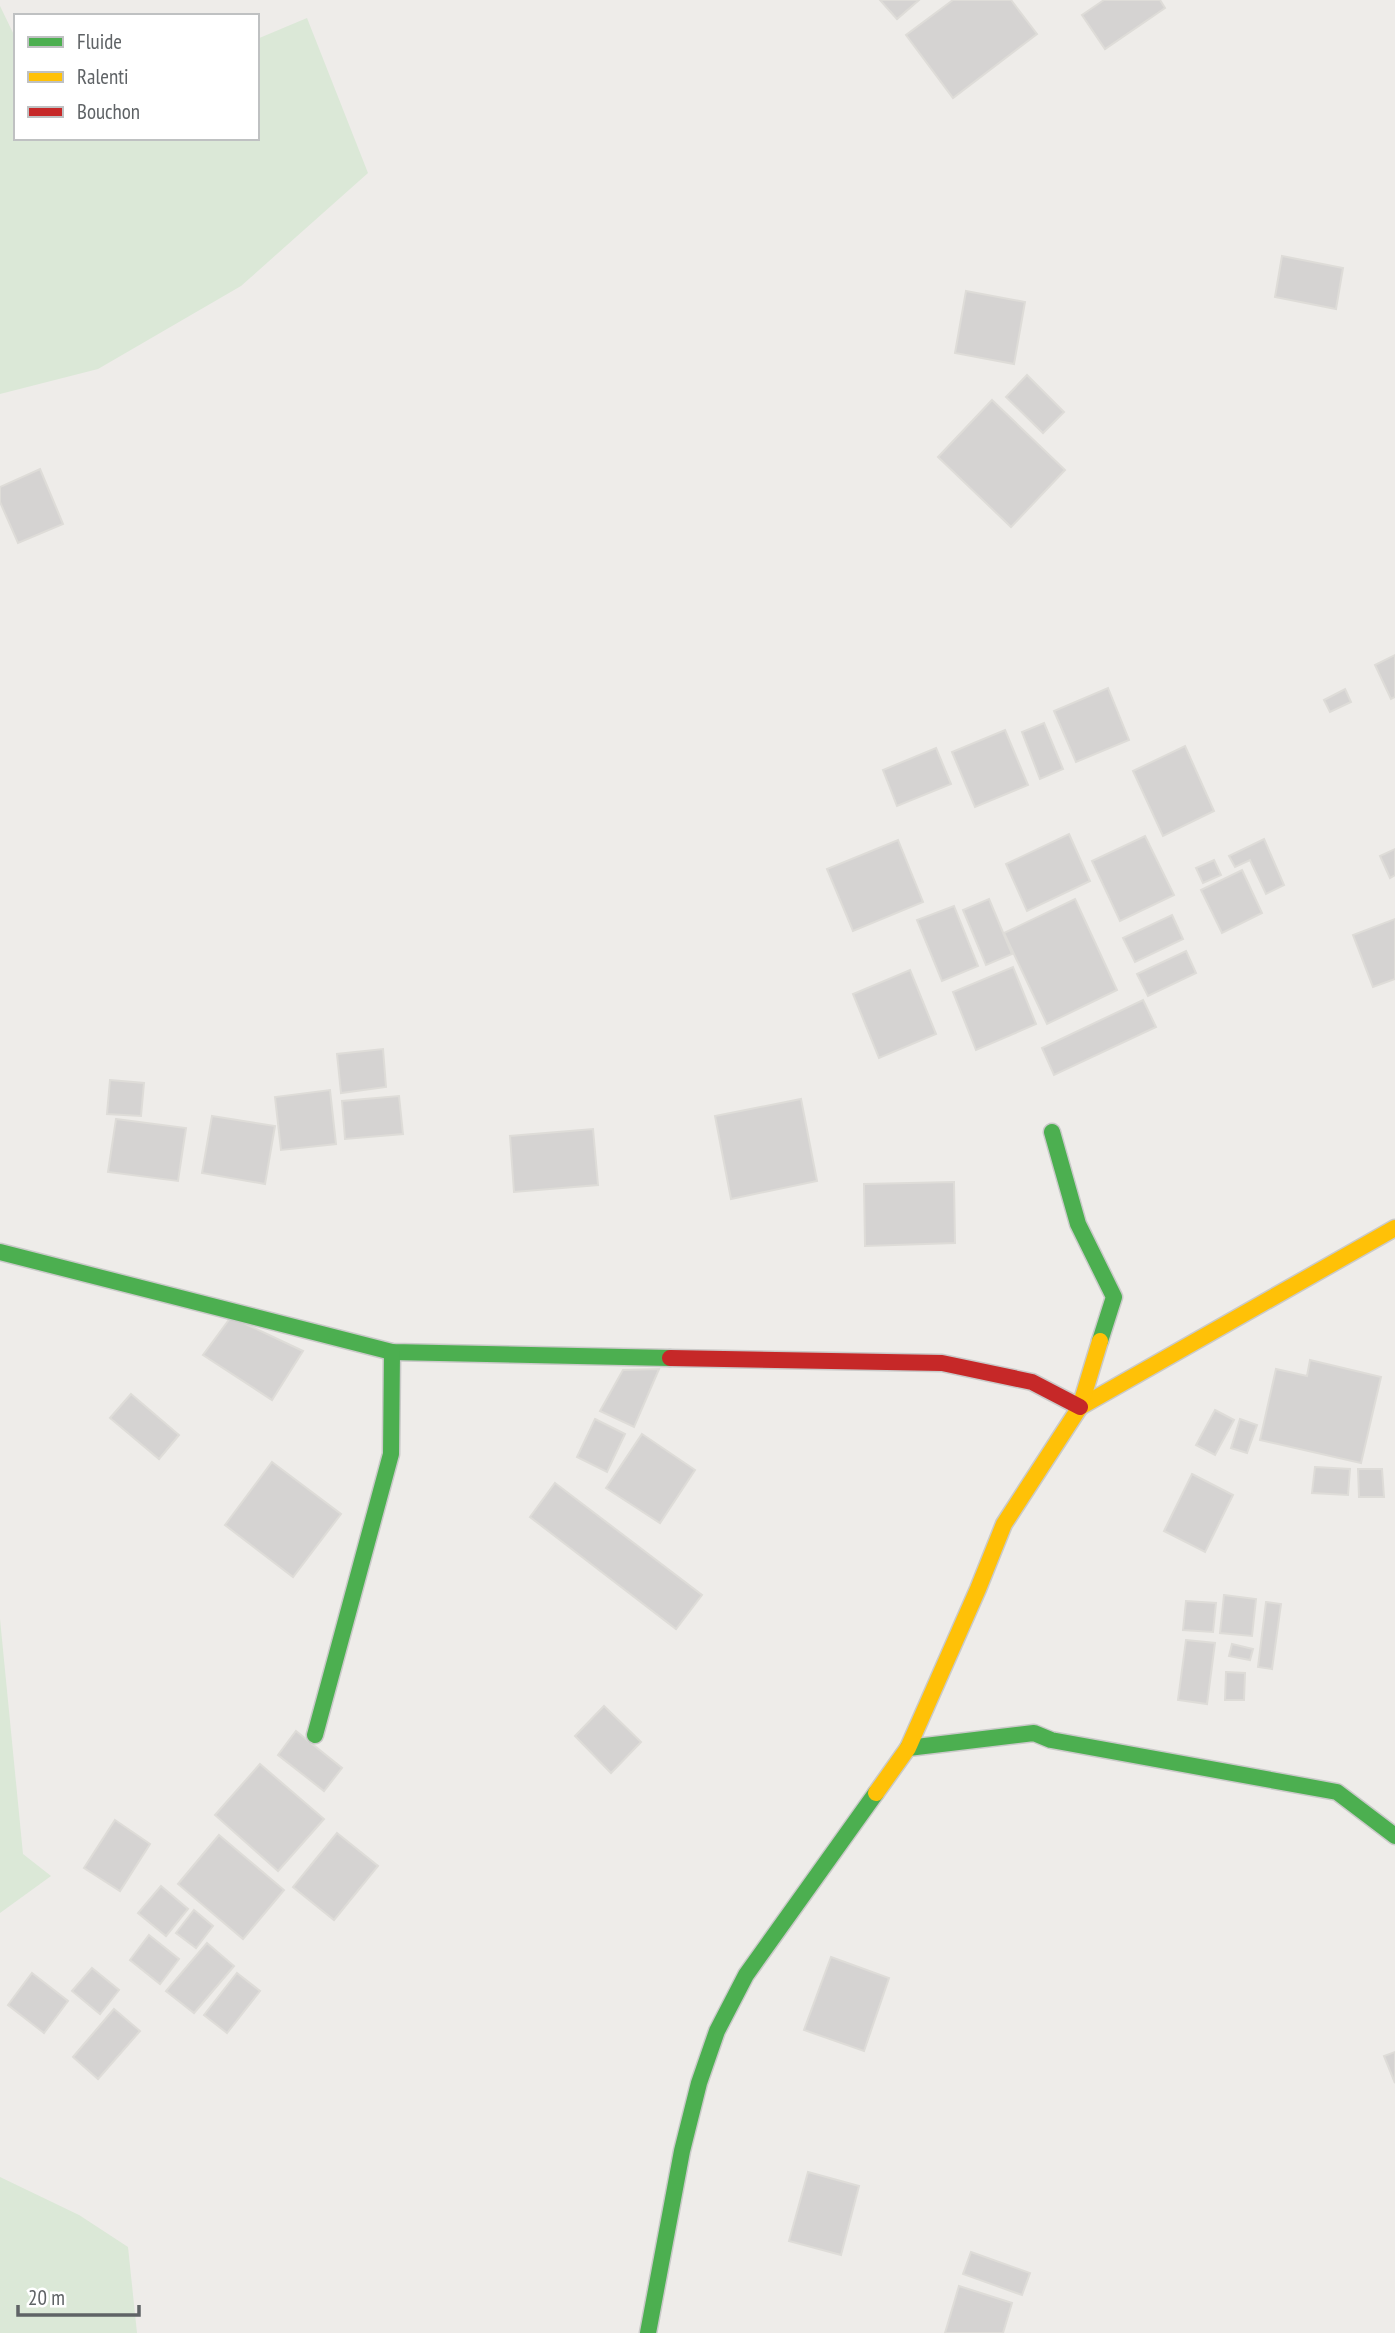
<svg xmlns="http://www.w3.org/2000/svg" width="1395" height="2333" viewBox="0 0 1395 2333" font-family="'PT Sans Narrow',sans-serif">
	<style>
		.green { fill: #dbe8d7 }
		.building { fill: #d5d3d2; stroke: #dedcd8; stroke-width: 2 }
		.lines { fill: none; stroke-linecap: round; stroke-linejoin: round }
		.fast-casing { stroke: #cacac9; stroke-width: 19 }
		.slow-casing { stroke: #cacac9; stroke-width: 19 }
		.jam-casing { stroke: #cacac9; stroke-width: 19 }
		.fast { stroke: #4caf50; stroke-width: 16 }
		.slow { stroke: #ffc107; stroke-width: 16 }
		.jam { stroke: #c62828; stroke-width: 16 }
	</style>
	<rect width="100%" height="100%" fill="#eeece9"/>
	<g class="green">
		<path d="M0 6 16 39V138H257V39L307 18 368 173 241 286 98 369 0 394Z"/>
		<path d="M0 1619 23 1854 51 1876 0 1913Z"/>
		<path d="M0 2177 79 2215 128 2247 137 2333H0Z"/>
	</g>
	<g class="building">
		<path d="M880 0H919L897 19Z"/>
		<path d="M953 0H1011L1037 34 953 98 906 35Z"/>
		<path d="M1104 0H1160L1165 8 1105 49 1082 15Z"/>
		<path d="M1282 256 1343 268 1336 309 1275 297Z"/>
		<path d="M966 291 1025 302 1014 364 955 353Z"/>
		<path d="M1027 375 1064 412 1043 433 1006 397Z"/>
		<path d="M992 400 1065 470 1011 527 938 457Z"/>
		<path d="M40 469 63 524 18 543 0 502V487Z"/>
		<path d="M1395 655V697L1391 699 1375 665Z"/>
		<path d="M1108 688 1129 740 1076 762 1054 711Z"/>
		<path d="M1345 689 1351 702 1330 712 1324 700Z"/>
		<path d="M1044 723 1063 769 1040 779 1022 732Z"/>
		<path d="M1005 730 1028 785 975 807 952 752Z"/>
		<path d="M1185 746 1214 811 1163 836 1133 771Z"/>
		<path d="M936 748 951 784 897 806 883 770Z"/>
		<path d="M1069 834 1090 881 1027 911 1006 864Z"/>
		<path d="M1145 836 1174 895 1120 921 1092 861Z"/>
		<path d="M1264 839 1284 885 1266 894 1250 860 1235 867 1229 856Z"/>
		<path d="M898 840 923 902 853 931 827 869Z"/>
		<path d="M1395 849V875L1390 878 1380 856Z"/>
		<path d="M1214 860 1221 875 1203 883 1196 868Z"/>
		<path d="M1242 870 1262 913 1222 933 1201 890Z"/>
		<path d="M989 899 1012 954 986 965 963 910Z"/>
		<path d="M1075 899 1117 990 1047 1024 1004 933Z"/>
		<path d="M954 906 978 966 942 981 917 920Z"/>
		<path d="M1172 915 1183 939 1135 962 1123 938Z"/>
		<path d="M1395 919V979L1373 987 1353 935Z"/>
		<path d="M1186 951 1196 973 1148 996 1137 974Z"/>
		<path d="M1013 967 1036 1024 976 1050 953 992Z"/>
		<path d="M910 970 936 1034 879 1058 853 994Z"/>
		<path d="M1143 1000 1156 1027 1054 1075 1042 1048Z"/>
		<path d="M383 1049 386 1087 341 1093 337 1054Z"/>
		<path d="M110 1080 144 1083 141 1116 107 1114Z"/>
		<path d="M330 1090 336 1144 281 1150 275 1097Z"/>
		<path d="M399 1096 403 1134 345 1139 342 1101Z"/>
		<path d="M801 1099 817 1181 731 1199 715 1116Z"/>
		<path d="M212 1116 275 1126 265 1184 202 1173Z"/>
		<path d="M116 1119 186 1128 178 1181 108 1172Z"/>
		<path d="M593 1129 598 1185 514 1192 510 1136Z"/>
		<path d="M954 1182 955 1243 865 1246 864 1184Z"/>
		<path d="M231 1317 303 1351 272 1400 203 1355Z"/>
		<path d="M1310 1360 1381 1377 1361 1463 1260 1440 1276 1369 1307 1376Z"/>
		<path d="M659 1369 634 1427 600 1411 623 1370Z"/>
		<path d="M131 1394 179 1435 159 1459 110 1418Z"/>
		<path d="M1215 1410 1234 1420 1215 1455 1196 1445Z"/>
		<path d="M595 1419 625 1434 607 1472 577 1457Z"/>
		<path d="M1240 1419 1257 1425 1247 1453 1231 1448Z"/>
		<path d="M642 1434 695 1470 660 1523 606 1488Z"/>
		<path d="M272 1462 341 1514 293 1577 225 1525Z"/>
		<path d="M1315 1467 1350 1469 1348 1495 1312 1493Z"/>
		<path d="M1358 1469H1382L1384 1497H1359Z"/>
		<path d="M1192 1474 1233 1495 1205 1552 1164 1531Z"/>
		<path d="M555 1483 702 1595 676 1629 530 1517Z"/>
		<path d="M1224 1595 1256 1599 1252 1636 1220 1633Z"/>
		<path d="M1186 1601 1216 1603 1213 1632 1183 1630Z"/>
		<path d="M1266 1602 1281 1604 1272 1669 1258 1667Z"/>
		<path d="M1186 1640 1215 1643 1207 1704 1178 1700Z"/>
		<path d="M1232 1644 1253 1649 1250 1660 1229 1656Z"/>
		<path d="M1226 1672 1245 1673 1244 1700H1225Z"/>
		<path d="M604 1706 641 1742 611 1773 575 1736Z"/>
		<path d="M296 1731 342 1768 324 1791 278 1755Z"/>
		<path d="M260 1764 324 1819 278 1871 215 1815Z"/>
		<path d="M115 1820 150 1844 120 1891 84 1868Z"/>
		<path d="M337 1833 378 1866 334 1920 293 1887Z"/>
		<path d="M219 1835 284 1890 243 1939 178 1884Z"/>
		<path d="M161 1886 188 1909 166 1936 138 1913Z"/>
		<path d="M194 1910 213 1926 196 1948 176 1933Z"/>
		<path d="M149 1935 179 1959 160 1984 130 1960Z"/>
		<path d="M207 1943 234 1966 194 2013 166 1991Z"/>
		<path d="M831 1957 889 1978 864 2051 804 2030Z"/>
		<path d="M92 1968 119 1990 100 2014 72 1991Z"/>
		<path d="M32 1973 68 2001 44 2033 8 2005Z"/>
		<path d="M237 1973 260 1991 227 2033 204 2015Z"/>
		<path d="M114 2009 140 2031 98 2079 73 2057Z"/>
		<path d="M1395 2052V2083L1384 2056Z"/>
		<path d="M808 2172 859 2186 841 2255 789 2241Z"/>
		<path d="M971 2252 1030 2273 1022 2295 963 2274Z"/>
		<path d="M959 2286 1012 2303 1003 2333H945Z"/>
	</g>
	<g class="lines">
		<g class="fast-casing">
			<g id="fast">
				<path d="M1052 1132 1078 1224 1114 1297 1100 1341"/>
				<path d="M0 1252 392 1352 670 1358"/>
				<path d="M315 1735 391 1454 392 1352"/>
				<path d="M908 1748 1034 1733 1051 1740 1337 1792 1395 1836"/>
				<path d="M648 2333 682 2151 699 2083 717 2031 746 1975 876 1793"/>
			</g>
		</g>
		<g class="slow-casing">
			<g id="slow">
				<path d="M1080 1407 1395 1228"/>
				<path d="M876 1793 908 1748 978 1589 1004 1524 1080 1407 1100 1341"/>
			</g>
		</g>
		<g class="jam-casing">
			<path id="jam" d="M670 1358 942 1363 1032 1382 1080 1407"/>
		</g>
		<use href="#fast" class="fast"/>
		<use href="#slow" class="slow"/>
		<use href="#jam" class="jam"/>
	</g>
	<rect x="14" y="14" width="245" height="126" fill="#ffffff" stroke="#bfc1c2" stroke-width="2"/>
	<rect x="28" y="37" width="35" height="10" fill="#4caf50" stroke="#bfc1c2" stroke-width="2"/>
	<text x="77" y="49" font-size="21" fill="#5f6366">Fluide</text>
	<rect x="28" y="72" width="35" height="10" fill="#ffc107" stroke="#bfc1c2" stroke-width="2"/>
	<text x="77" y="84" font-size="21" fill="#5f6366">Ralenti</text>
	<rect x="28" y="107" width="35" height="10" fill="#c62828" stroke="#bfc1c2" stroke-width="2"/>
	<text x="77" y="119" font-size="21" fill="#5f6366">Bouchon</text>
	<path d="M18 2305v10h121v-10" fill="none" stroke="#5f6366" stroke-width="3.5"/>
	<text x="28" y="2305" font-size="21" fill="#5f6366" stroke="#ffffff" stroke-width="5" paint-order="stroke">20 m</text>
</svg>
